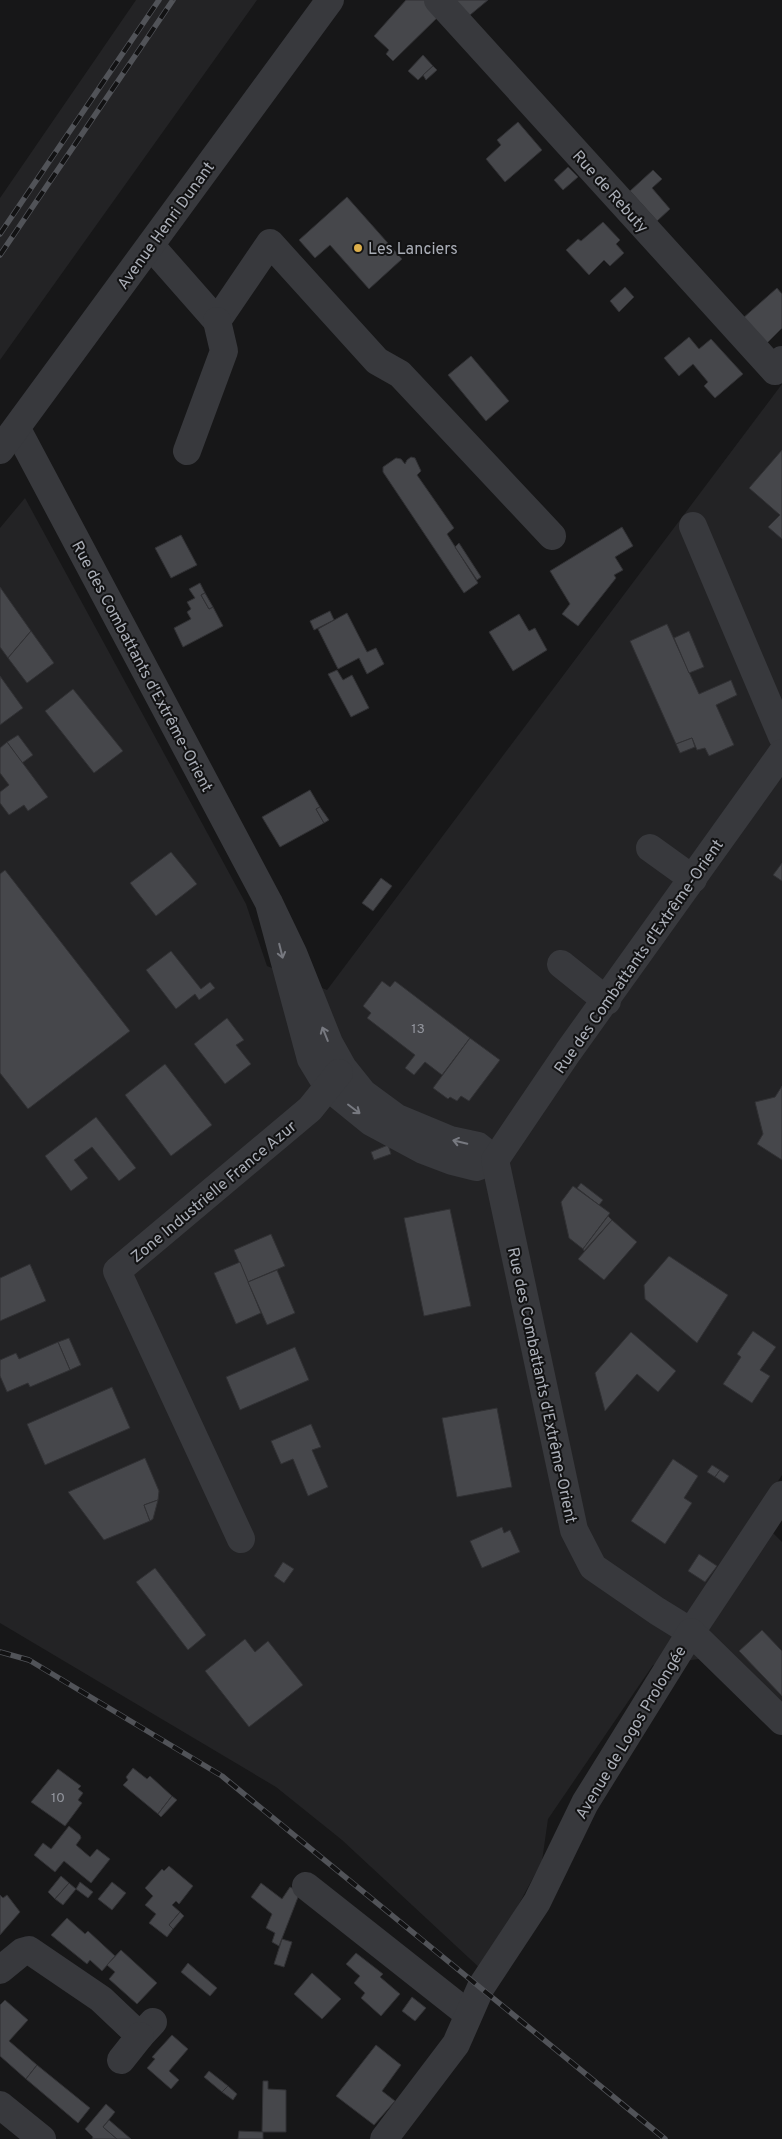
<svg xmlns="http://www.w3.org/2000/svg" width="782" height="2139" viewBox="0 0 782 2139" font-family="Overpass,sans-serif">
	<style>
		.built { fill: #232325 }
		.building { fill: #46474b; stroke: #313134 }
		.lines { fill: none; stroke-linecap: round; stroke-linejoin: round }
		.minor { stroke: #38393d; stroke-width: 28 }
		.rail-casing { stroke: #515358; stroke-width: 5.5 }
		.rail { stroke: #121213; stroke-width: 4; stroke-dasharray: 11; stroke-linecap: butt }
		.oneway { stroke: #777980 }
		.poi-dot { fill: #ddaf4b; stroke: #121213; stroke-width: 2 }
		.labels { text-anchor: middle; stroke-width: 4; stroke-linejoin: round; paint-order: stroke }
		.number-label { font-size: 14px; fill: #91949c }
		.street-label { font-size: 16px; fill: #aaaeb7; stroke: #121213 }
		.poi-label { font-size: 16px; fill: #aaaeb7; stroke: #121213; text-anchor: start }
	</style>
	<rect width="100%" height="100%" fill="#171718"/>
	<g class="built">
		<path d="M136 0H257L0 360V198Z"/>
		<path d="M782 384V1475L756 1516 782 1542V1723L714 1657 653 1665 548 1819 542 1861 483 1971 342 1840 276 1787 0 1623V528L25 498 246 904 267 966 327 990Z"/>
	</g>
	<g class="building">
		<path d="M406 0H425L440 15 393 61 386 54 389 50 374 36Z"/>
		<path d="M446 0H488L464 20Z"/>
		<path d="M423 55 433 66 418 80 408 71Z"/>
		<path d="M433 66 437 70 426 80 423 75Z"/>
		<path d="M518 122 542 150 505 182 486 159 501 145 497 140Z"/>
		<path d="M568 167 578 177 563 190 554 180Z"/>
		<path d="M653 170 662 179 652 188 670 209 657 221 630 191Z"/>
		<path d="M347 197 402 259 369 289 330 245 315 258 299 240Z"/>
		<path d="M603 222 620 240 616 244 624 253 610 266 604 260 589 275 566 250 578 239 581 241Z"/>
		<path d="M625 287 634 297 619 312 610 301Z"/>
		<path d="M777 288 782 294V328L765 345 742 319Z"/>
		<path d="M689 337 699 349 711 339 743 374 715 398 704 386 708 382 693 364 679 376 664 358Z"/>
		<path d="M471 356 509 401 486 421 448 375Z"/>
		<path d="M782 450V539L768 527 780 515 749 488Z"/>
		<path d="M411 457 415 458 421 471 417 475 454 528 447 534 478 583 464 593 383 472V467L396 458 401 459 405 464 407 460Z"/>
		<path d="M622 527 633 546 615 557 623 570 614 575 616 578 578 626 562 614 570 604 550 571Z"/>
		<path d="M181 535 197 565 171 578 155 548Z"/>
		<path d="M459 543 481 577 477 580 455 547Z"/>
		<path d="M200 583 205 593 201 595 209 609 213 607 223 626 183 647 174 628 191 619 187 612 191 609 187 602 195 598 189 589Z"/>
		<path d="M0 587 31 631 8 658 0 647Z"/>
		<path d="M205 593 213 607 209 609 201 595Z"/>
		<path d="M330 611 334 620 314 630 310 621Z"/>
		<path d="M347 613 367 652 376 648 384 664 367 674 359 658 338 669 318 629Z"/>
		<path d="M519 614 529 631 535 628 547 650 513 671 489 632Z"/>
		<path d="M667 624 699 694 731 680 737 695 716 705 734 745 709 756 705 748 697 750 692 738 676 744 630 641Z"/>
		<path d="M31 631 54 663 27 683 8 658Z"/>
		<path d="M689 631 704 667 689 673 674 638Z"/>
		<path d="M337 670 343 680 352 675 369 708 351 717 328 674Z"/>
		<path d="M0 676 23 708 0 725Z"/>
		<path d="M73 689 123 751 94 773 45 711Z"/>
		<path d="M18 735 33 755 22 763 7 742Z"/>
		<path d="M692 738 695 747 680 753 676 744Z"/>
		<path d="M7 742 48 797 28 811 24 805 9 815 0 803V792L9 785 0 773V748Z"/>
		<path d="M310 790 320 807 316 809 324 823 280 847 262 817Z"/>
		<path d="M320 807 329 820 324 823 316 809Z"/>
		<path d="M171 852 197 884 156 916 130 883Z"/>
		<path d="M782 863V881L773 875Z"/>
		<path d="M5 870 130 1031 28 1109 0 1073V874Z"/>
		<path d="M381 878 392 886 373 911 362 903Z"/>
		<path d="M171 951 201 989 210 982 215 988 199 1000 195 994 176 1009 146 970Z"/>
		<path d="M382 981 390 987 395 981 470 1038 442 1075 425 1062 414 1075 405 1068 415 1055 367 1018 371 1013 363 1006Z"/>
		<path d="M227 1018 244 1040 236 1045 251 1064 225 1084 194 1044Z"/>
		<path d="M470 1038 500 1060 469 1101 461 1096 457 1101 450 1097 448 1099 433 1088Z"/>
		<path d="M165 1064 212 1125 171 1156 125 1095Z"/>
		<path d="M782 1086V1160L757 1144 763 1134 755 1102 775 1097Z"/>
		<path d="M96 1117 136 1168 119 1181 92 1147 74 1160 88 1178 71 1191 45 1156Z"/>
		<path d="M388 1145 391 1154 374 1160 371 1152Z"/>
		<path d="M581 1183 603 1200 599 1205 577 1188Z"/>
		<path d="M573 1186 610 1213 583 1249 569 1238 561 1202Z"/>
		<path d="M450 1209 471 1306 424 1316 404 1218Z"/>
		<path d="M608 1216 612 1220 584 1251 583 1249Z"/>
		<path d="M612 1220 637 1242 604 1280 578 1259Z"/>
		<path d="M271 1234 285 1266 248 1282 234 1250Z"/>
		<path d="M669 1256 728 1295 697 1343 645 1299 644 1285Z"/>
		<path d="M240 1262 261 1313 236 1324 214 1273Z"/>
		<path d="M30 1264 46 1301 0 1321V1278Z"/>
		<path d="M277 1270 295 1313 267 1325 248 1282Z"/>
		<path d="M753 1331 776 1347 760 1370 770 1376 752 1403 723 1384 741 1357 737 1354Z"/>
		<path d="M631 1332 676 1371 658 1392 637 1374 605 1411 595 1373Z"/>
		<path d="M69 1338 81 1365 70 1370 58 1342Z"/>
		<path d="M58 1342 70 1370 30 1387 28 1383 7 1392 0 1376V1360L16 1353 19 1359Z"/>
		<path d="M295 1347 309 1380 240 1410 226 1377Z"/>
		<path d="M112 1387 130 1428 45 1465 27 1424Z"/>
		<path d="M497 1408 512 1487 457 1497 442 1418Z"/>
		<path d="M311 1424 321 1447 312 1450 328 1487 308 1496 293 1459 281 1464 271 1441Z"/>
		<path d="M145 1458 159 1491 158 1500 144 1505 150 1521 104 1540 68 1492Z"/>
		<path d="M673 1459 698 1476 684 1498 692 1503 665 1544 631 1521Z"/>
		<path d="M712 1465 720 1470 715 1477 707 1472Z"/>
		<path d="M720 1470 729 1476 724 1483 715 1477Z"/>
		<path d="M158 1500 153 1519 150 1521 144 1505Z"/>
		<path d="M502 1527 504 1533 510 1530 520 1552 482 1568 470 1541Z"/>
		<path d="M699 1554 717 1566 705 1582 688 1571Z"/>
		<path d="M283 1562 294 1569 284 1583 274 1576Z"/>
		<path d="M155 1568 206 1635 188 1650 136 1582Z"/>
		<path d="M762 1630 782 1651V1696L739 1651Z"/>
		<path d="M245 1639 255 1652 268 1641 303 1685 249 1727 205 1671Z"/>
		<path d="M133 1768 147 1779 150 1776 172 1796 158 1814 123 1785 128 1780 126 1777Z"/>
		<path d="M58 1769 81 1786 78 1789 83 1793 78 1800 82 1803 65 1826 31 1802Z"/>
		<path d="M172 1796 177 1800 161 1817 158 1814Z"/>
		<path d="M69 1826 80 1835 81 1838 76 1845 90 1857 97 1849 110 1859 91 1883 64 1861 55 1872 34 1855 43 1843 51 1849Z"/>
		<path d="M169 1866 193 1886 179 1904 176 1901 172 1905 180 1912 169 1925 173 1929 167 1937 149 1923 156 1914 145 1905 153 1896 145 1888 162 1869 164 1871Z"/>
		<path d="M61 1876 69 1883 55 1899 48 1892Z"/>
		<path d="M80 1882 93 1892 88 1898 76 1889Z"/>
		<path d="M112 1882 126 1893 112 1910 98 1899Z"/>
		<path d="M69 1883 76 1889 63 1905 55 1899Z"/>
		<path d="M261 1883 282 1899 290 1887 300 1892 279 1946 272 1942 275 1933 266 1928 272 1914 251 1897Z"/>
		<path d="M0 1895 3 1898 7 1895 20 1912 0 1935Z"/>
		<path d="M180 1912 184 1916 173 1929 169 1925Z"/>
		<path d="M67 1918 85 1934 88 1931 115 1956 102 1971 90 1960 87 1964 51 1935Z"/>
		<path d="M282 1939 292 1942 284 1967 274 1964Z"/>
		<path d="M121 1950 157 1983 137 2004 109 1979 115 1972 107 1965Z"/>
		<path d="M356 1953 383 1974 380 1977 400 1994 381 2016 361 1998 365 1993 354 1983 360 1976 346 1964Z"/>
		<path d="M188 1963 217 1988 210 1996 181 1972Z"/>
		<path d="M312 1973 341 1999 322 2019 294 1994Z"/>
		<path d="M412 1997 426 2008 415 2021 402 2011Z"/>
		<path d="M5 2000 28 2020 9 2041 37 2065 26 2079 0 2056V2005Z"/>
		<path d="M172 2035 188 2049 169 2071 179 2080 171 2089 147 2068 155 2059 152 2057Z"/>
		<path d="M376 2045 401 2065 382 2091 395 2101 374 2125 336 2096Z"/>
		<path d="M37 2065 90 2108 78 2123 26 2079Z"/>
		<path d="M209 2071 228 2086 222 2092 204 2077Z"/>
		<path d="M263 2081H268V2089L286 2090V2132H262Z"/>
		<path d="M228 2086 237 2094 233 2100 222 2092Z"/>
		<path d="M106 2104 115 2112 103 2127 117 2139H92L93 2137 85 2129Z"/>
		<path d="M109 2120 131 2139H117L103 2127Z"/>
		<path d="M239 2131 263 2132V2139H238Z"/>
	</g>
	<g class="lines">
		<g class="minor">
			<path d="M438 0 775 371 782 360"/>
			<path d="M151 246 217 321 270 243 377 361 400 374 552 536"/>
			<path d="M17 429 269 903 293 953 329 1043 343 1068 363 1093 397 1118 450 1140 478 1146 495 1160 476 1167 452 1161 423 1150 371 1122 328 1087 311 1059 269 903"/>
			<path d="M0 450 330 0"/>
			<path d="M187 451 224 351 217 321"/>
			<path d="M693 526 782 736"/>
			<path d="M782 753 568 1052 495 1160 574 1530 593 1567 657 1611 691 1632 782 1495"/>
			<path d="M650 848 693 879"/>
			<path d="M561 964 607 1001"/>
			<path d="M241 1539 117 1271 310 1109 339 1073"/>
			<path d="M306 1886 468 2014"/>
			<path d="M0 1970 22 1952 29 1950 101 1999 140 2036 153 2022"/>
			<path d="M121 2060 140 2036"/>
			<path d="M0 2105 42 2139"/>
			<path d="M384 2139 456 2044 481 1987 537 1902 585 1803 691 1632 782 1721"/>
		</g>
		<g class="rail-casing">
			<g id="rail">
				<path d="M0 234 159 0"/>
				<path d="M0 255 173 0"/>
				<path d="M0 1652 29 1660 222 1776 665 2139"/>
			</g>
		</g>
		<use href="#rail" class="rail"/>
	</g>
	<defs><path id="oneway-shaft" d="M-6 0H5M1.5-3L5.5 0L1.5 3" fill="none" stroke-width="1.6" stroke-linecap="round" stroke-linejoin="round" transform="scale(1.25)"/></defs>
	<g class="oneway">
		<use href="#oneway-shaft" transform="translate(281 951) rotate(76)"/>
		<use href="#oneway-shaft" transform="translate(325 1034) rotate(-112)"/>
		<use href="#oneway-shaft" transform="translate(354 1109) rotate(37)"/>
		<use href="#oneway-shaft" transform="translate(460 1142) rotate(-167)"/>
	</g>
	<circle class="poi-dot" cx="358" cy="248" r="5"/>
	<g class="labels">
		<g class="number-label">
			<text x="418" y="1033">13</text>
			<text x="58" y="1802">10</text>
		</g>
		<g class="street-label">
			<text transform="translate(611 191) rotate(48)" y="6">Rue de Rebuty</text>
			<text transform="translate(165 225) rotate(-54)" y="6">Avenue Henri Dunant</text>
			<text transform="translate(143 666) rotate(62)" y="6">Rue des Combattants d'Extrême-Orient</text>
			<text transform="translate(638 956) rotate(-55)" y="6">Rue des Combattants d'Extrême-Orient</text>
			<text transform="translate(213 1191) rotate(-40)" y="6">Zone Industrielle France Azur</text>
			<text transform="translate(543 1385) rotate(78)" y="6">Rue des Combattants d'Extrême-Orient</text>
			<text transform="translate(630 1732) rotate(-59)" y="6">Avenue de Logos Prolongée</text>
		</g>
		<g class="poi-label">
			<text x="368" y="254">Les Lanciers</text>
		</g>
	</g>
</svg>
